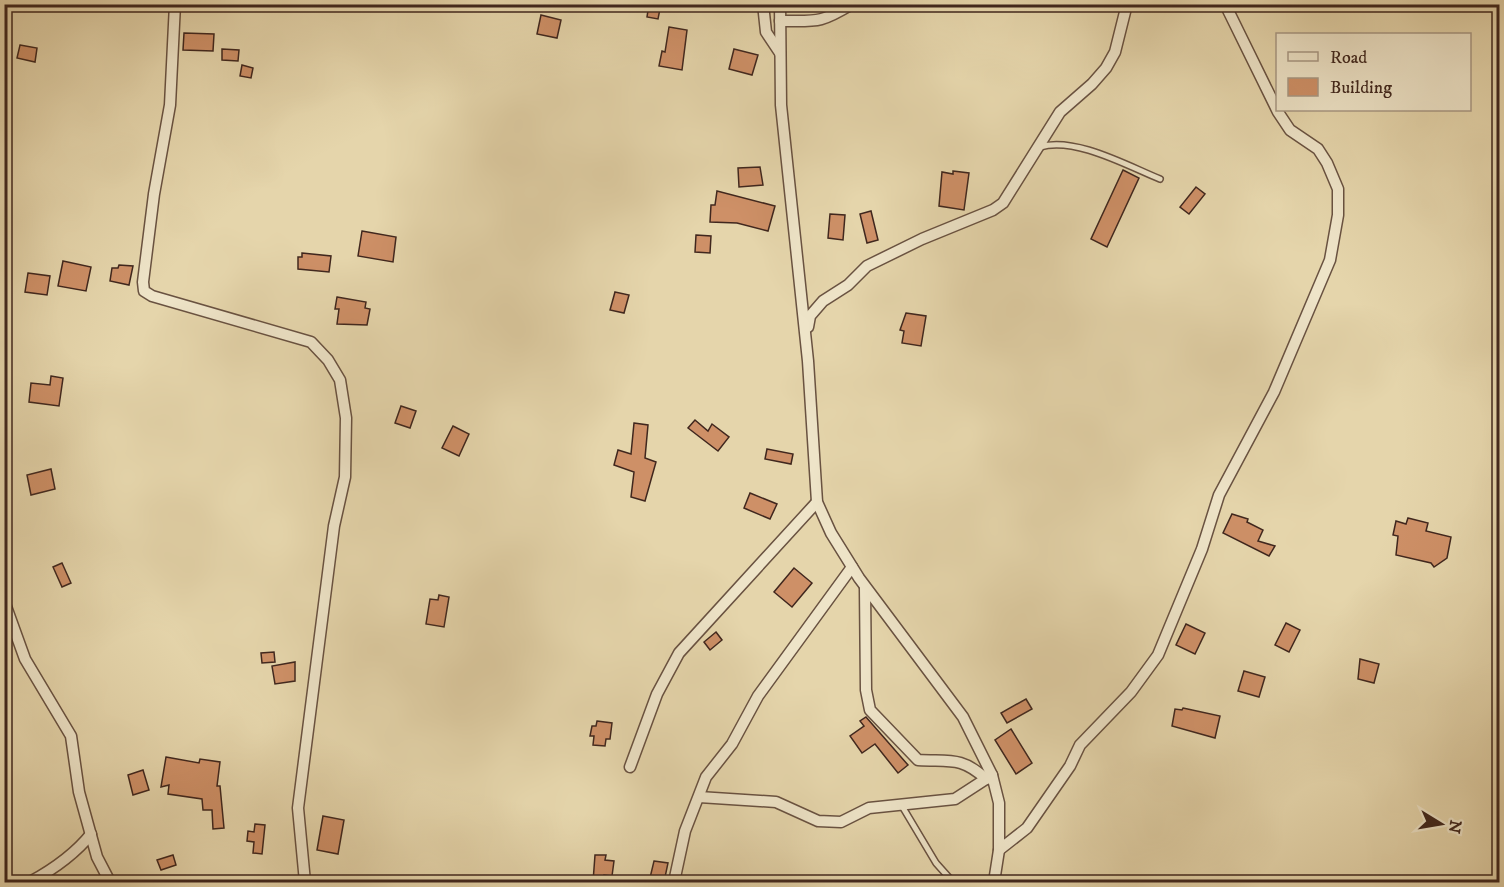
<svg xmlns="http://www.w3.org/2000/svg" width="1504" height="887" viewBox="0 0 1504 887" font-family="'IM FELL DW Pica',serif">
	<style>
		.building { fill: #ce9067; stroke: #40271e; stroke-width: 1.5 }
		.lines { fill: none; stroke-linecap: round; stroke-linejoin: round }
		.service-casing { stroke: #695241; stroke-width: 8 }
		.minor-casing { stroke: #695241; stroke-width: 13 }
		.service { stroke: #eee4c8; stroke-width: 5 }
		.minor { stroke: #eee4c8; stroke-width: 10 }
	</style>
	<rect width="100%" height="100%" fill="#e5d5ab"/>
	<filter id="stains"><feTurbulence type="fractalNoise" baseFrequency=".00333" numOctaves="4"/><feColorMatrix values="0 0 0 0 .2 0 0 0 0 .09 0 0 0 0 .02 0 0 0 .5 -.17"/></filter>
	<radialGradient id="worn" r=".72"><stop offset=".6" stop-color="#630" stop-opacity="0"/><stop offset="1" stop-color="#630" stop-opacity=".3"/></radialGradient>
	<g class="building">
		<path d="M649 4H661L658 19 647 17Z"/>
		<path d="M541 15 561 20 557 38 537 34Z"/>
		<path d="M669 27 687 30 682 70 659 66 662 51 665 52Z"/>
		<path d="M184 33 214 34 213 51 183 50Z"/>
		<path d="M20 45 37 48 35 62 17 58Z"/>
		<path d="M222 49 239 50 238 61 222 60Z"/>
		<path d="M734 49 758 55 752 75 729 69Z"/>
		<path d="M242 65 253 68 251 78 240 76Z"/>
		<path d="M760 167 763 185 739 187 738 168Z"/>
		<path d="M1123 170 1139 178 1107 247 1091 239Z"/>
		<path d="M953 171 969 173 964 210 939 206 942 172 953 174Z"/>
		<path d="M1196 187 1205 194 1189 214 1180 207Z"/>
		<path d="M717 191 775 206 768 231 737 223 710 222 711 205H715Z"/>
		<path d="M871 211 878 240 867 243 860 214Z"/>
		<path d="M830 214 845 215 843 240 828 238Z"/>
		<path d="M362 231 396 237 393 262 358 256Z"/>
		<path d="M696 235 711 236 710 253 695 252Z"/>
		<path d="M302 253 331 256 329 272 298 269V257H302Z"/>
		<path d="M63 261 91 267 86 291 58 286Z"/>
		<path d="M119 265 133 266 129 285 110 281 112 268H118Z"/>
		<path d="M28 273 50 276 47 295 25 292Z"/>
		<path d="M615 292 629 295 624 313 610 310Z"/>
		<path d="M337 297 366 302 365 308 370 309 367 325 337 324 339 309H335Z"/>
		<path d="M906 313 926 316 921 346 902 343 904 331 900 330Z"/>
		<path d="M51 376 63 378 59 406 29 402 31 383 50 385Z"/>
		<path d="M401 406 416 411 410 428 395 423Z"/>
		<path d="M695 420 708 431 712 424 729 437 718 451 688 428Z"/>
		<path d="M634 423 648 425 645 458 656 462 645 501 631 497 634 472 614 465 618 450 631 454Z"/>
		<path d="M453 426 469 434 459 456 442 448Z"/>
		<path d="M767 449 793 454 791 464 765 459Z"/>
		<path d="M51 469 55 489 31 495 27 475Z"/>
		<path d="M750 493 777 504 770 519 744 508Z"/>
		<path d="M1232 514 1248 519 1247 522 1263 530 1258 541 1275 546 1269 556 1223 533Z"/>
		<path d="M1408 518 1428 523 1426 531 1451 537 1447 558 1434 567 1431 563 1396 555 1398 536 1393 535 1396 521 1406 524Z"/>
		<path d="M62 563 71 583 62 587 53 567Z"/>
		<path d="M794 568 812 583 792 607 774 592Z"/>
		<path d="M439 595 449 597 444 627 426 624 430 599 438 600Z"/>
		<path d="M1286 623 1300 630 1289 652 1275 645Z"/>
		<path d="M1186 624 1205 633 1195 654 1176 645Z"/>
		<path d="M716 632 722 640 710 650 704 642Z"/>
		<path d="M274 652 275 662 262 663 261 653Z"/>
		<path d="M1360 659 1379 664 1374 683 1358 679Z"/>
		<path d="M295 662V681L275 684 272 666Z"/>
		<path d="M1244 671 1265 677 1259 697 1238 691Z"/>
		<path d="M1026 699 1032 709 1007 723 1001 713Z"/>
		<path d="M1183 708 1220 716 1215 738 1172 726 1175 709 1182 710Z"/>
		<path d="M866 717 908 765 898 773 875 744 862 753 850 736 864 726 860 721Z"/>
		<path d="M597 721 612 723 610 739H606L605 746 593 745 594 736H590L592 726H596Z"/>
		<path d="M1011 729 1032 763 1016 774 995 740Z"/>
		<path d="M166 757 199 763 200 759 220 762 217 786H220L224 828 213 829 212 810H203L202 799 168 794 169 785 161 787Z"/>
		<path d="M143 770 149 790 133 795 128 775Z"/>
		<path d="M323 816 344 820 338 854 317 850Z"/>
		<path d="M255 824 265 825 262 854 253 853 254 842 247 841 248 831 254 832Z"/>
		<path d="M173 855 176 865 161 870 157 860Z"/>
		<path d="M595 855H606L605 860 614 861 612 876 604 875V882H593Z"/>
		<path d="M654 861 668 863 664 882H649Z"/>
	</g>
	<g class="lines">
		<g class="service-casing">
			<g id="service">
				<path d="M1040 147C1074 136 1128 166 1160 179"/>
				<path d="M902 806 936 863 953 882"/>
			</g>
		</g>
		<g class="minor-casing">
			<g id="minor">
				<path d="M175 4 170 105 154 194 143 282 144 291 152 296 311 342 328 360 340 380 346 418 345 477 334 526 298 808 305 882"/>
				<path d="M763 4 766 32 780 53"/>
				<path d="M780 4 781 105 808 361 817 502 831 533 859 578 963 717 992 775 999 803V850L994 882"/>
				<path d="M780 21C817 21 819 24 852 4"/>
				<path d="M808 327 810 316 823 301 848 285 867 266 922 239 993 210 1003 203 1060 112 1092 84 1106 68 1115 52 1127 4"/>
				<path d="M865 588 866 690 870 710 918 760C949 762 961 756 986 779"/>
				<path d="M4 601 25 659 71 736 79 792 97 857 110 882"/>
				<path d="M630 767 657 694 679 653 817 502"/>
				<path d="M699 797 776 802 818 821 841 822 869 808 955 799 992 775"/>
				<path d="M999 850 1027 828 1070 766 1080 745 1131 692 1158 655 1202 549 1219 495 1274 392 1330 260 1338 215V189L1327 163 1318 149 1290 130 1278 112 1225 4"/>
				<path d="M30 882C52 870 75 854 91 834"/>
				<path d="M674 882 685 831 706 777 732 744 758 696 852 567"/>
			</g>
		</g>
		<use href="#service" class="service"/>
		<use href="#minor" class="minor"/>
	</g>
	<rect width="1504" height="887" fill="none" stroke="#e5d5ab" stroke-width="24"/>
	<rect x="6" y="6" width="1492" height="875" fill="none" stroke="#40271e" stroke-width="3"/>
	<rect x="12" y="12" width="1480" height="863" fill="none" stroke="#40271e" stroke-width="1.5"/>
	<rect x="1276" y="33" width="195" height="78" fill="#eee4c8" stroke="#a89884" stroke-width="1.5"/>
	<rect x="1288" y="52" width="30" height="9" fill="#eee4c8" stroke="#a89884" stroke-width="1.5"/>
	<text x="1330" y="63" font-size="18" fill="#40271e">Road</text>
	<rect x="1288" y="78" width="30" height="18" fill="#ce9067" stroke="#a89884" stroke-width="1.5"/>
	<text x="1330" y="93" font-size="18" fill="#40271e">Building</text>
	<g transform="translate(1441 824) rotate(101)" stroke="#eee4c8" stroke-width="4.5" paint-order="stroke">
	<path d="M0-4.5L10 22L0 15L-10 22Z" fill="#40271e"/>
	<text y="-9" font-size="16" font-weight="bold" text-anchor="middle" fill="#40271e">N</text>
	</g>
	<rect width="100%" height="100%" filter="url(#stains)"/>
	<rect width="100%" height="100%" fill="url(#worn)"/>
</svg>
